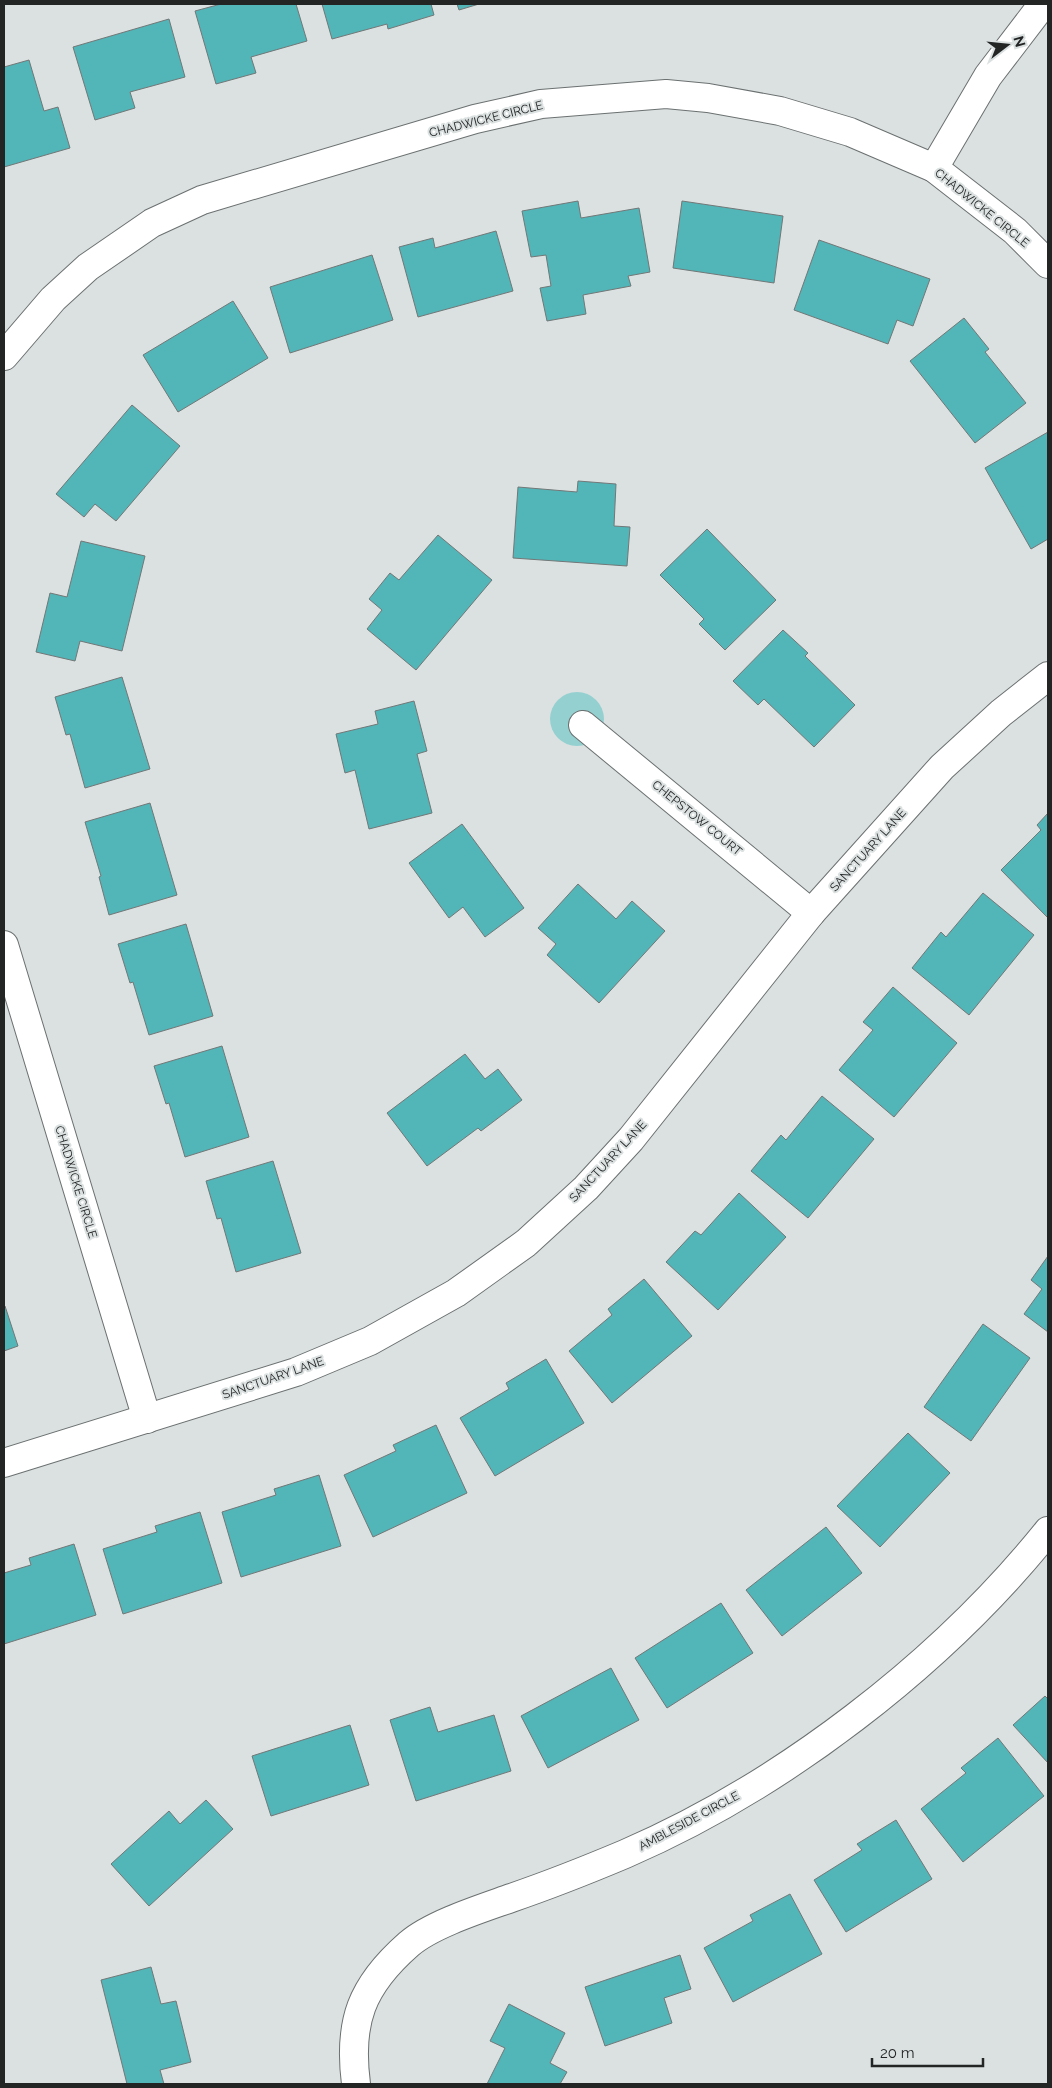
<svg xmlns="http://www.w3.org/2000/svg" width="1052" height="2088" viewBox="0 0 1052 2088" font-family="Raleway,sans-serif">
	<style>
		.green { fill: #95d0d1 }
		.building { fill: #52b5b7; stroke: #727777 }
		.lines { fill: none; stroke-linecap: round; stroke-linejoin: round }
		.minor-casing { stroke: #6b7070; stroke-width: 30 }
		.minor { stroke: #fff; stroke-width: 28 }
		.labels { text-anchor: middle; stroke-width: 4; stroke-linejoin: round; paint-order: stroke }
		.street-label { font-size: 12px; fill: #232525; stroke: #dbe0e0 }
	</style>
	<rect width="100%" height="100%" fill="#dbe0e0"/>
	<circle class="green" cx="577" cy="719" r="27"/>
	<g class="building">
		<path d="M221 4H296L307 41 251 57 256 73 216 84 195 11Z"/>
		<path d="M322 4H431L434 15 388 29 387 24 332 39Z"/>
		<path d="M457 4H479L459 10Z"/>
		<path d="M169 19 185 77 130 92 135 108 95 120 73 47Z"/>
		<path d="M29 60 44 111 58 107 70 148 4 167V67Z"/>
		<path d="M578 201 581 218 639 208 650 272 628 276 631 286 583 295 586 314 547 321 540 288 551 286 546 255 531 257 522 211Z"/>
		<path d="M682 201 783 216 774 283 673 268Z"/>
		<path d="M496 231 513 291 418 317 399 247 433 238 435 248Z"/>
		<path d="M819 240 930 279 913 326 897 320 888 344 794 310Z"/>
		<path d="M372 255 393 320 290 353 270 287Z"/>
		<path d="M233 301 268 358 178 412 143 355Z"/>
		<path d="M964 318 989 349 985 352 1026 403 975 443 910 361Z"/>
		<path d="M132 405 180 446 116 521 95 504 84 517 56 494Z"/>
		<path d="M1048 432V539L1031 549 985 468Z"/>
		<path d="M578 481 616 484 614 526 630 527 627 566 513 558 518 487 577 492Z"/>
		<path d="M707 529 776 600 725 650 699 624 704 619 660 575Z"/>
		<path d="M438 535 492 580 416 670 367 629 382 610 369 599 390 573 399 580Z"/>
		<path d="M81 541 145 556 122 651 80 641 75 661 36 652 50 593 67 597Z"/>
		<path d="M783 630 808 653 805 656 855 705 814 747 764 699 758 705 733 681Z"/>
		<path d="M122 677 150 769 85 788 70 734 66 735 55 697Z"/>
		<path d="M414 701 427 751 417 754 432 813 369 829 355 770 345 773 336 734 378 724 375 711Z"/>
		<path d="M150 803 177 895 109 915 99 877 101 876 85 822Z"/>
		<path d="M1048 813V918L1001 870 1041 830 1037 825Z"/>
		<path d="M462 824 524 908 485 937 463 907 449 918 409 863Z"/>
		<path d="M578 884 616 919 632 901 665 931 599 1003 547 955 556 944 538 928Z"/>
		<path d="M983 893 1034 935 969 1015 912 968 941 932 946 937Z"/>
		<path d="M186 924 213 1016 149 1035 133 982 130 983 118 944Z"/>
		<path d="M893 987 957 1043 894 1117 839 1070 873 1030 863 1022Z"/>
		<path d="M222 1046 249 1137 185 1157 169 1103 166 1104 154 1066Z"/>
		<path d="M465 1054 485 1079 498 1069 522 1100 481 1131 478 1128 427 1166 387 1113Z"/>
		<path d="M822 1096 874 1139 808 1218 751 1171 781 1135 786 1140Z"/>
		<path d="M273 1161 301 1253 236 1272 221 1218 217 1219 206 1181Z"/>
		<path d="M739 1193 786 1237 718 1310 666 1262 695 1231 701 1235Z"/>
		<path d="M1048 1256V1332L1024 1314 1042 1289 1031 1280Z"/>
		<path d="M644 1279 692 1336 612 1403 569 1351 612 1315 608 1309Z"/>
		<path d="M5 1306 18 1346 4 1351V1307Z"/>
		<path d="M983 1324 1030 1358 971 1441 924 1407Z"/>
		<path d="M546 1359 584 1423 495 1476 460 1418 509 1389 506 1383Z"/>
		<path d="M436 1425 467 1493 373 1537 344 1475 396 1451 393 1445Z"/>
		<path d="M908 1433 950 1473 880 1547 837 1506Z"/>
		<path d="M319 1475 341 1546 241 1577 222 1512 276 1495 274 1489Z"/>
		<path d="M200 1512 222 1583 123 1614 103 1549 157 1532 155 1526Z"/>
		<path d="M826 1527 862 1573 782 1636 746 1590Z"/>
		<path d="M74 1544 96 1615 4 1644V1573L31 1565 29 1558Z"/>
		<path d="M721 1603 753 1653 667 1708 635 1658Z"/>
		<path d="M611 1668 639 1720 548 1768 521 1716Z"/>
		<path d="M1045 1696 1048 1699V1763L1013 1725Z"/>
		<path d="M430 1707 438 1732 494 1715 511 1771 416 1801 390 1720Z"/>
		<path d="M350 1725 369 1785 271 1816 252 1756Z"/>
		<path d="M998 1738 1044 1796 963 1862 921 1809 966 1773 961 1768Z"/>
		<path d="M206 1800 233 1829 149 1906 111 1864 169 1811 180 1824Z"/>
		<path d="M896 1820 932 1879 846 1932 814 1880 862 1850 857 1844Z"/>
		<path d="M790 1894 822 1954 733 2002 704 1948 753 1921 750 1915Z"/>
		<path d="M680 1955 691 1989 664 1998 672 2023 605 2046 585 1987Z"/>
		<path d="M151 1967 161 2004 176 2001 191 2062 160 2070 164 2084H127L101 1980Z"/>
		<path d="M509 2004 565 2033 550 2063 567 2072 560 2084H487L505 2048 490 2041Z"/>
	</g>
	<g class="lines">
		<g class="minor-casing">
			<g id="minor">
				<path d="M934 168 988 76 1043 4"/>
				<path d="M4 356 53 299 88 267 152 223 202 200 475 119 541 104 666 94 708 98 780 111 850 132 934 168 1015 231 1048 264"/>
				<path d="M583 725 811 913"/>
				<path d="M4 945 147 1419"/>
				<path d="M4 1463 296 1372 370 1341 456 1293 526 1243 586 1188 631 1139 811 913 942 767 1001 713 1048 676"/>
				<path d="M356 2084C348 2022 361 1986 409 1944 432 1924 483 1908 511 1898 549 1885 587 1870 625 1854 782 1786 940 1665 1048 1531"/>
			</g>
		</g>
		<use href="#minor" class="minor"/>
	</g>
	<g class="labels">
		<g class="street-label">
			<text transform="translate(486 119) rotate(-14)" y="4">CHADWICKE CIRCLE</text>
			<text transform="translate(982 208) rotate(39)" y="4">CHADWICKE CIRCLE</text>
			<text transform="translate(697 818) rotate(39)" y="4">CHEPSTOW COURT</text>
			<text transform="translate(868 850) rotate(-48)" y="4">SANCTUARY LANE</text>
			<text transform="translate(608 1161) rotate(-47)" y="4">SANCTUARY LANE</text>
			<text transform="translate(76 1182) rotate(73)" y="4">CHADWICKE CIRCLE</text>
			<text transform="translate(273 1378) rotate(-19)" y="4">SANCTUARY LANE</text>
			<text transform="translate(689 1821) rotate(-28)" y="4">AMBLESIDE CIRCLE</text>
		</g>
	</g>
	<rect width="1052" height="2088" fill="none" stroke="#232525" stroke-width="10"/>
	<g transform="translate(1007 45) rotate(74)" stroke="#dbe0e0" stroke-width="4" paint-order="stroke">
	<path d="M0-4L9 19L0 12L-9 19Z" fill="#232525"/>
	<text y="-8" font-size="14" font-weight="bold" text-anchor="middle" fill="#232525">N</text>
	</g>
	<path d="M872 2058v8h111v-8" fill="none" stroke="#232525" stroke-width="2.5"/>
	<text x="880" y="2058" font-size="15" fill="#232525" stroke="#dbe0e0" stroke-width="4" paint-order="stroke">20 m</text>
</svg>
